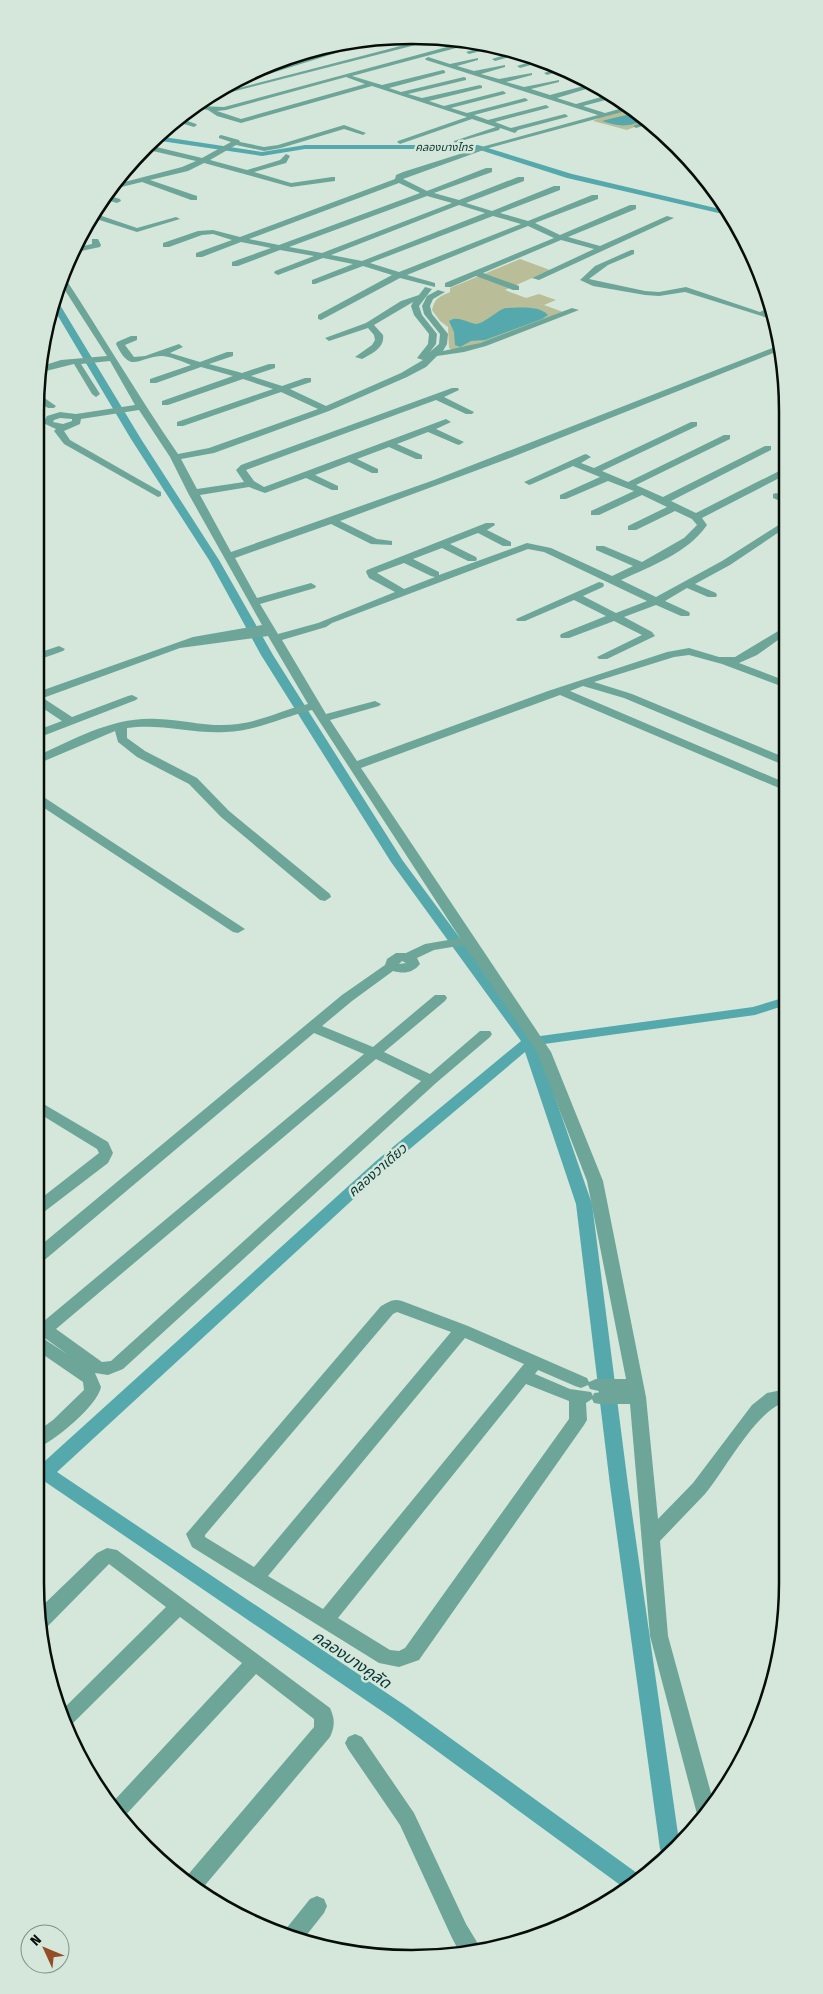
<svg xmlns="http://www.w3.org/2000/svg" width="823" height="1994" viewBox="0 0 823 1994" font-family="'Fira Sans Condensed','Noto Sans Thai',sans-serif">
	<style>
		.green { fill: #b9be98 }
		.water { fill: #55a9ac }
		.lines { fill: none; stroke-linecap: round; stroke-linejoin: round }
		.canal { fill: #55a9ac; fill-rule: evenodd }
		.minor { fill: #6da699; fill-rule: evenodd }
		.labels { text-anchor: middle; stroke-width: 5; stroke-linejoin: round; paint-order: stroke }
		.far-water-label { font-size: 11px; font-style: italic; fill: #0a3536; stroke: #d4e7da }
		.water-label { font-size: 14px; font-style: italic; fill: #0a3536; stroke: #d4e7da }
		.near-water-label { font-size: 16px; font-style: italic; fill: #0a3536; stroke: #d4e7da }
		.rim { fill: none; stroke: #070d09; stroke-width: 2.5 }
	</style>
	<rect width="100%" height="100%" fill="#d4e7da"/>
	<g class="green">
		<path d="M631 108 647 122 627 130 593 121 605 115Z"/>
		<path d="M520 259 550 270 505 290 526 298 539 294 556 300 544 305 563 312 486 341 455 351 449 348 448 327 440 321 432 310C435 298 439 297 450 292V288Z"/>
	</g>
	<g class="water">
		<path d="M638 114 646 120C627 127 621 127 602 121 614 118 626 114 638 114Z"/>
		<path d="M505 308C517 308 539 305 548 315L542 319 485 340 471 341 460 347 455 345 454 332 449 321C458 315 467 323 476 324 483 324 497 311 505 308Z"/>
	</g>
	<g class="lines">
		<g class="canal">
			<path d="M157 136 262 152 305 145H478L572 174 724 210 727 215 567 178 477 149H305L262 156 154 140Z"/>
			<path d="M54 298 57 300 141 439 219 560 273 655 403 861 533 1037 753 1007 786 997V1005L755 1015 537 1045 592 1204 628 1485 679 1841 663 1856 660 1849 610 1485 576 1204 525 1052 386 1169 57 1472 406 1706 641 1876 627 1890 392 1718 44 1481 35 1485V1470L376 1161 521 1041 391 862 261 655 209 560 131 439 52 306Z"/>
		</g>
		<g class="minor">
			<path d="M390 36 256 78 251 77 366 40Z"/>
			<path d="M435 37 443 38 204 99 212 95Z"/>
			<path d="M469 41 471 44 352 76 382 85 443 70 445 71V73L389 88 401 92 464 77 466 78V80L408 94 422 98 480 85 482 86V88L429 101 444 106 503 91 506 93 505 94 451 108 467 113 525 98 528 100 527 101 474 115 488 120 546 105 549 107 548 108 495 122 511 128 565 114 568 116 567 117 518 130 515 133 500 128 499 130 454 143V141L496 127 472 119 400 144 397 142 398 141 467 117 372 86 241 123 217 116 208 110 196 108 199 106 224 107ZM346 77 365 84 241 119 217 111 226 110Z"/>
			<path d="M490 45 497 47 469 54 466 52Z"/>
			<path d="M517 51 524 53 495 61 492 59Z"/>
			<path d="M428 57 450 64 478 58V60L457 66 474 71 505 65V67L481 74 499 79 532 73V75L506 82 524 87 559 80V82L531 89 550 95 591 84 596 86 557 98 576 104 612 94 617 97 583 106 605 113 630 106 633 109 489 148 403 179 427 191 486 168H492V172L434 193 459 200 518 177H524V181L466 203 492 211 554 186H560V190L500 213 528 221 592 195H598V199L535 223 560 235 630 205H636V209L568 237 600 246 667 216 674 218 539 280 532 278 594 249 561 240 483 273 519 286V290H513L476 276 451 287H445V283L554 238 528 226 407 275 435 283V287L400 278 321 320 318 319V315L392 275 363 266 315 284H312V280L353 264 323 258 278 275 274 273 275 271 314 256 280 250 238 266H232V262L271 248 241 242 202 257H196V253L232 240 213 234 202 235 169 247H163V243L198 231 213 230 240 237 395 179 396 175 403 172 485 146 598 115 426 60 425 59ZM399 183 420 193 279 245 249 239ZM427 196 452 203 322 253 289 247ZM459 205 485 213 362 261 331 255ZM493 216 521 224 399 272 370 263Z"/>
			<path d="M540 59 545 61 520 68 517 66Z"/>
			<path d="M558 68 563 70 547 75 544 73Z"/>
			<path d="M579 78 583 80 574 82V80Z"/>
			<path d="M177 117 196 124 197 125 194 127 174 121Z"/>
			<path d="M645 121 649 124 636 128 633 126Z"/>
			<path d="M344 125 366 133 363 135 344 129 281 148 264 151 236 145 210 160 247 170 280 160 286 154 290 156 286 163 254 172 291 183 332 177H335V181L291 187 204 163 188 171 150 180 197 196V200H191L142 182 109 190 113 185 182 167 196 161 144 149 148 145 202 158 231 142 219 138V136L221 135 239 140 240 142 264 147 278 145Z"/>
			<path d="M164 130 171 134 168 136 160 134Z"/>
			<path d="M106 195 120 199 121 201 117 203 103 199Z"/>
			<path d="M93 213 137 228 176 217 180 219 137 232 90 217Z"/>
			<path d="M92 239H98L101 245 100 247 72 253 74 248 92 244Z"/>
			<path d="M631 250H634V254L608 265 589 279 645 291 659 292 686 287 760 312 770 307 771 312 768 314 772 315 774 320 685 292 659 296 645 295 593 286 580 280 595 266Z"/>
			<path d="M62 276 65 278C103 336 138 396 178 454L209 448 318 409 281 392 183 426H177V422L273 389 243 379 168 405H162V401L233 376 201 367 156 383H150V379L191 365C183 362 170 356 161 356 138 357 131 375 116 344L117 342 131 336H137V340L125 345 134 357 145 356 179 344 183 347 170 353 200 362 227 352H233V356L209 364 242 373 269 364H275V368L251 376 282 386 305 378H311V382L290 389 326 406 401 373 423 360 417 358 428 344 429 334 414 315 411 306 413 302 374 325 383 335C385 348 371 354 362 359L355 357 372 345 375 340 374 335 368 328 329 341 325 338 366 323 401 301 419 295 425 287 432 289 419 306 422 315 437 334 436 344 430 352 439 344 440 334 424 314 422 306 427 296 438 290 445 292 433 299 430 306 432 314 448 334 447 344 443 351 480 343 572 308 579 310 486 346 464 352 437 356 426 367 407 377 329 411 214 453 181 459 197 489 244 482 236 470 241 465 452 388H458L459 390 444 397 474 412 472 414H466L436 400 246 470 254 481 264 487 446 419 451 422 436 429 464 442 459 445 456 444 428 432 397 444 422 455V459H416L389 447 357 459 378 469V473H372L349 462 315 475 338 486V490H332L306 478 265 493 249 487 200 495 231 552 434 480 780 345 781 350 510 458 340 521 377 539 392 541V545L371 544 331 524 235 558 257 598 311 583 316 586 315 588 260 604 278 634 318 623 395 592 369 578 366 572 367 570 486 523H494L495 525 487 530 511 542V546H503L478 533 450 544 476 557 477 559 476 561H468L442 548 413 559 439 572V575L527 543 551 548 612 576 633 566 596 550V546H604L642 562 684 538 697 525 692 519 675 511 636 530H628V526L667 507 642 495 599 515H591V511L634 491 608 481 566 499H560V495L600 477 573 466 532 484 529 485 524 482 583 455 586 454 591 457 581 463 594 468 691 422H697V426L602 471 628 482 724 435H730V439L636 485 663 497 765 446H771V450L671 501 696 513 785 468V475L702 518 707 525C688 553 651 566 621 580L656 597 722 561 785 521V528L730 565 695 584 716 593 717 595 716 597H708L687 588 665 601 689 612 690 614 689 616H681L656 605 624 617 652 632 655 636 607 659H599L597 657 642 635 614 621 569 638H561L560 636 561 634 606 616 574 600 525 621H517L516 619 599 582 603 583 604 585 603 587 583 596 616 613 647 601 544 552 528 549 332 623 326 627 282 640 326 714 375 701 381 704 379 706 330 720 357 761 548 691 667 652 689 648 719 657H735L785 627V635L757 655 739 663 786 681V688L722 664 689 655 674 657 594 682 632 694 786 758V766L624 698 583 686 570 691 786 783V791L560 695 361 768 551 1052 603 1181 646 1397 658 1519 693 1483 752 1405 767 1393 787 1389 788 1401C757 1408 726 1469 705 1494 690 1510 675 1525 660 1541L668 1636 714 1804 710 1812 701 1821 697 1814 650 1636 630 1404H600L594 1403 592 1399 586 1403 587 1420 584 1425 419 1660 399 1667 379 1663 192 1547 186 1534 381 1306C389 1302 393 1298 402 1301L468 1326 587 1378 589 1382 596 1379H626L587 1181 537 1052 464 945 434 950 417 958 420 964C413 973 404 974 393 971L352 1001 322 1026 373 1047 435 995H445L447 998 445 1001 384 1052 430 1074 480 1031H490L492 1034 490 1037 436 1083 123 1369 108 1375 95 1373 101 1387C98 1405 53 1443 35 1449V1433L53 1420 84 1390 83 1382 35 1349V1335L41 1337 67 1354 35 1331V1317L44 1321 364 1054 314 1033 41 1263 35 1265V1250L342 995 385 965 387 959 396 953H406L425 944 460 938 312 710C283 717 256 731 226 732 192 734 161 723 127 728V738L145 751 197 778 229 811 330 894 331 897 325 901 320 900 221 817 189 784 137 757 118 742 115 731 35 765V757C74 739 114 716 158 719 185 720 211 728 238 724 262 721 285 709 308 704L268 636 180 648 43 698 72 717 128 696 132 695 138 698 136 700 35 739V731L62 721 35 703V693L193 637 262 625 188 493 170 457 139 410 81 419 80 424 64 431 70 440 161 492V496L158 497 64 444 54 431 56 429 43 423 47 416 60 412 76 414 135 405 110 361 81 364 100 394 96 397 92 394 74 364 42 372V366L61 360 107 356 59 281ZM60 418 72 419V421L63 424 53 422 54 420ZM404 563 431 576 435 577 404 589 377 573ZM402 961 406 963 399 964ZM376 1059 421 1081 111 1361 102 1362 56 1329ZM397 1312 451 1332 254 1567 205 1537V1535L393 1314ZM465 1338 524 1364 323 1609 268 1576ZM538 1370 575 1386 581 1388 588 1385 590 1389 603 1392 594 1393 593 1396 591 1392 570 1389 535 1374ZM526 1384 569 1401V1419L405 1648 399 1651 390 1650 338 1618Z"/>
			<path d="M37 397H43L56 406 54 408H48L37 401Z"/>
			<path d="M776 493 785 496V503L773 498V494Z"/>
			<path d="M59 646 65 649 63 651 35 661V654Z"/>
			<path d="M35 793 39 794 245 929 238 933 233 932 35 802Z"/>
			<path d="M35 1099 108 1142 113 1153 108 1163 40 1215 35 1216V1203L99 1153 97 1149 35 1111Z"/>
			<path d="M107 1548 117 1550 330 1708C335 1719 335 1726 330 1737L201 1890 186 1877 314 1727V1719L256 1674 121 1820 110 1805 242 1663 180 1617 67 1729 59 1713 166 1607 109 1564 48 1626 42 1627 39 1609 97 1553Z"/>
			<path d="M355 1734 362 1737 414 1813 466 1924 483 1952 460 1953 452 1938 400 1825 348 1749 345 1743 348 1737Z"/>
			<path d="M317 1896 324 1899 327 1906 324 1913 301 1942 281 1935 310 1899Z"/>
		</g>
	</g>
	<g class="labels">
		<g class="far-water-label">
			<text x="444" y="151">คลองบางไทร</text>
		</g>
		<g class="water-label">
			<text transform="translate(377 1170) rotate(-41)" y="5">คลองวาเดียว</text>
		</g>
		<g class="near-water-label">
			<text transform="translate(352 1659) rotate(34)" y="6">คลองบางคูลัด</text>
		</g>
	</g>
	<path d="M0 0H823V1994H0ZM411 44H412A367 367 0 0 1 779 411V1583A367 367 0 0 1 412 1950H411A367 367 0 0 1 44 1583V411A367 367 0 0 1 411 44Z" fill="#d4e7da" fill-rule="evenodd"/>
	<path class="rim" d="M411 44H412A367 367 0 0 1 779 411V1583A367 367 0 0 1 412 1950H411A367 367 0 0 1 44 1583V411A367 367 0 0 1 411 44Z"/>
	<g transform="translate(45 1949) rotate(314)"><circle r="24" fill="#d4e7da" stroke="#829086"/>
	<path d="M0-4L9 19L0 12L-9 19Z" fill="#934e25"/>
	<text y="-8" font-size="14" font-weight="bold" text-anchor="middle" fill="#070d09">N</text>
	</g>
</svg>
